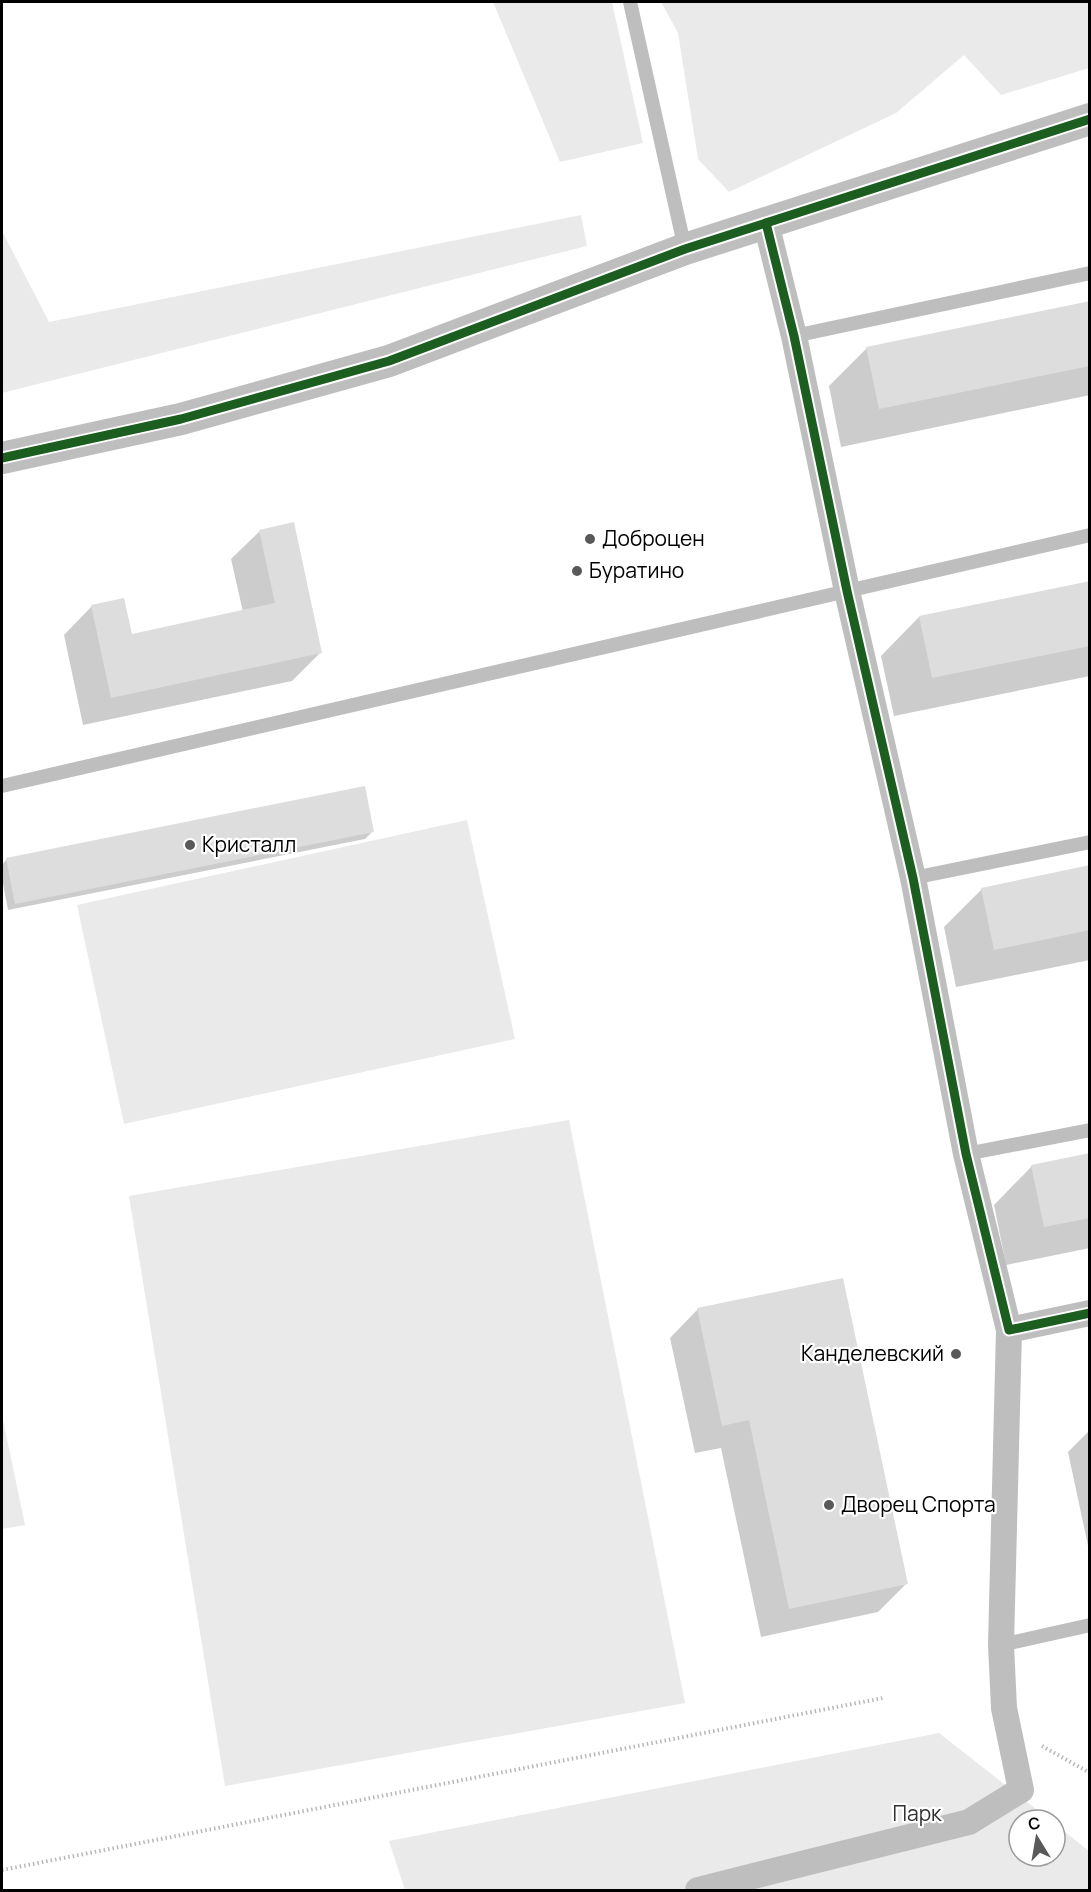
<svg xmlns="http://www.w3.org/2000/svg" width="1091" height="1892" viewBox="0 0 1091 1892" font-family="Manrope,sans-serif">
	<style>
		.green { fill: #eaeaea }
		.shadow { fill: #0003 }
		.building { fill: #ddd }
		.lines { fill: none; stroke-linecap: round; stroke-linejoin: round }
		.path { stroke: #b8b8b8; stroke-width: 4; stroke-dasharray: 1.5 3; stroke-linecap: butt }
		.service { stroke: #bebebe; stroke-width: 14 }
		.minor { stroke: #bebebe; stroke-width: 26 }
		.tertiary { stroke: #bebebe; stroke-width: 32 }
		.cycleway-casing { stroke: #fff; stroke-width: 13 }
		.cycleway { stroke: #1b5e20; stroke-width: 9 }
		.poi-dot { fill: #595959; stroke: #fff; stroke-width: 2 }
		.labels { text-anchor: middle; stroke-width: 4.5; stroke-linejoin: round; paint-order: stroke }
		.poi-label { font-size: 21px; fill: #000; stroke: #fff; text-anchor: start }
		.park-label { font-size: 21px; fill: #303030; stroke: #fff }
	</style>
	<rect width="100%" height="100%" fill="#fff"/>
	<g class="green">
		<path d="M493 2H612L643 143 560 162Z"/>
		<path d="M661 2H1089V68L1001 95 964 55 896 113 729 192 698 159 678 33Z"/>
		<path d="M581 215 587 246 2 393V231L49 322Z"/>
		<path d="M467 820 515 1039 124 1124 77 905Z"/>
		<path d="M569 1120 685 1703 225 1786 129 1196Z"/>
		<path d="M2 1415 25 1525 2 1529Z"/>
		<path d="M939 1733 1050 1820H1019V1856H1055V1824L1089 1851V1890H405L389 1841Z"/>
	</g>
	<g class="shadow">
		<path d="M1090 302V395L841 447 829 386 867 348Z"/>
		<path d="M260 531 320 653 292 681 83 725 64 635 92 606 130 636 243 612 231 559Z"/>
		<path d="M1090 582V676L894 716 881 656 919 617Z"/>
		<path d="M372 832 365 839 8 910 2 878V865L6 860Z"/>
		<path d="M1090 867V960L956 987 944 927 982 889Z"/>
		<path d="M1090 1154V1248L1006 1265 994 1205 1032 1166Z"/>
		<path d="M698 1309 906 1584 878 1612 761 1637 721 1448 695 1453 670 1338Z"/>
		<path d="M1090 1430V1555L1068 1452Z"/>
	</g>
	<g class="building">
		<path d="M1090 301V366L879 409 866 347Z"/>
		<path d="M294 522 322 653 111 698 91 605 124 598 132 634 275 603 259 530Z"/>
		<path d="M1090 581V646L932 678 919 616Z"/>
		<path d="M365 786 374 832 15 904 6 858Z"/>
		<path d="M1090 865V930L994 950 981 888Z"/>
		<path d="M1090 1153V1218L1044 1227 1031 1165Z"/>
		<path d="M843 1278 908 1584 789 1609 749 1420 722 1426 697 1308Z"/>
	</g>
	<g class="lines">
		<g class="path">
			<path d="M1042 1746 1090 1773"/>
			<path d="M2 1870 883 1698"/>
		</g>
		<g class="service">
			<path d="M630 2 685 249"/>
			<path d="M794 336 1090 273"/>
			<path d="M2 786 1090 535"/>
			<path d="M913 878 1090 842"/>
			<path d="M966 1154 1090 1130"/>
			<path d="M1001 1645 1090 1625"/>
		</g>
		<g class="minor">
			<path d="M766 223 794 336 847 591 913 878 966 1154 1009 1330 1090 1313"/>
			<path d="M698 1890 969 1822 1021 1790 1004 1708 1001 1645 1009 1330"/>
		</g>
		<path class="tertiary" d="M2 458 181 419 389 361 685 249 1090 119"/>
		<g class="cycleway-casing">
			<g id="cycleway">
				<path d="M766 223 794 336 847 591 913 878 966 1154 1009 1330 1090 1313"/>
				<path d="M2 458 181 419 389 361 685 249 1090 119"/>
			</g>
		</g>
		<use href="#cycleway" class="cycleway"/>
	</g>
	<g class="poi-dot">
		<circle cx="590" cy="539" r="6"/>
		<circle cx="577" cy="571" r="6"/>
		<circle cx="190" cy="845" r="6"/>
		<circle cx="956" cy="1354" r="6"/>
		<circle cx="829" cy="1505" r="6"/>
	</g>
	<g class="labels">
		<g class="poi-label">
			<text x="602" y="546">Доброцен</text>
			<text x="589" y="578">Буратино</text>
			<text x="202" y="852">Кристалл</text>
			<text x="944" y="1361" text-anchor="end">Канделевский</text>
			<text x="841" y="1512">Дворец Спорта</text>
		</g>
		<g class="park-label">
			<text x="917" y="1821">Парк</text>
		</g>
	</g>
	<rect width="1091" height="1892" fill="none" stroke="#000000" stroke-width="6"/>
	<g transform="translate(1037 1838) rotate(349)"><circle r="28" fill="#ffffff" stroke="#999999" stroke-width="1.5"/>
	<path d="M0-4.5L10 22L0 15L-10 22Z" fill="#595959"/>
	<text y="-9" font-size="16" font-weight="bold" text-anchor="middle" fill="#000000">С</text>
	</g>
</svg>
